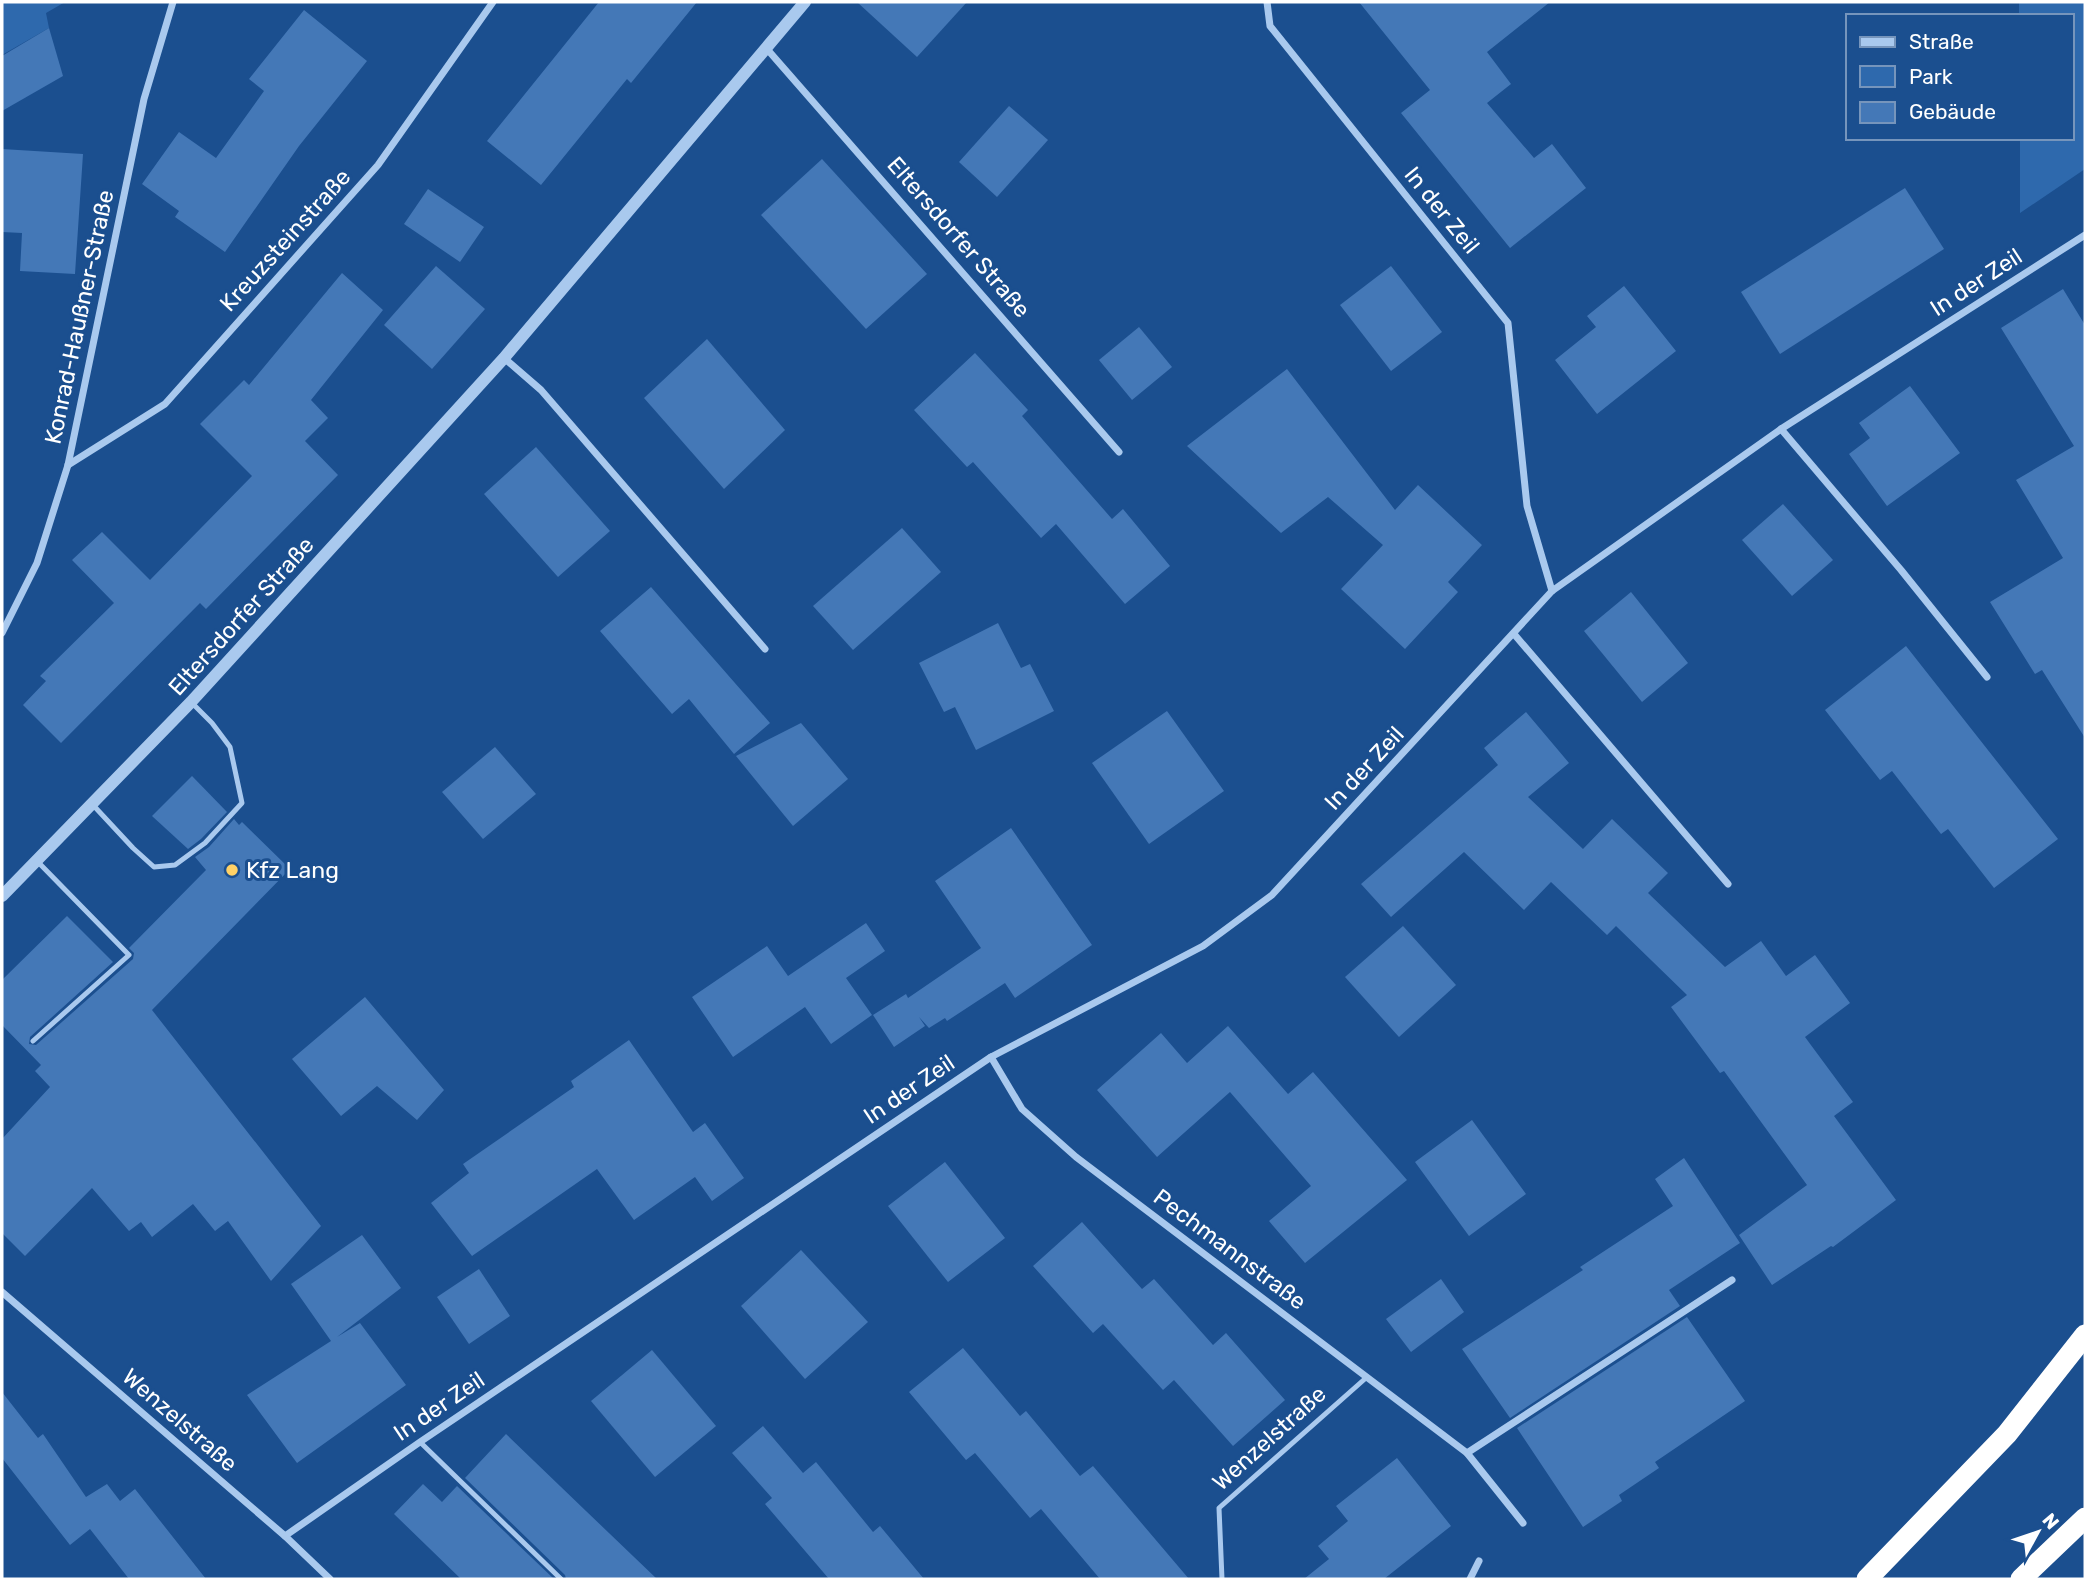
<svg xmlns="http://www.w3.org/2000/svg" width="2087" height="1581" viewBox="0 0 2087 1581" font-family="Rubik,sans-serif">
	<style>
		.green { fill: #2e69ad }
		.building { fill: #4478b7 }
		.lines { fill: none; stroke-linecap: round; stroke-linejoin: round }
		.service { stroke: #a9c9ee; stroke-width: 5 }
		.minor { stroke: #a9c9ee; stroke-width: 7 }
		.tertiary { stroke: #a9c9ee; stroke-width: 12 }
		.motorway { stroke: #fff; stroke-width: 21 }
		.poi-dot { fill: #ffd166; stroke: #1b4f8f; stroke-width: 2.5 }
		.labels { text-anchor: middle; stroke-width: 6; stroke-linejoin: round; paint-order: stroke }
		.street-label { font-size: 23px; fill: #fff; stroke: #1b4f8f }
		.poi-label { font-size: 23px; fill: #fff; stroke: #1b4f8f; text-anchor: start }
	</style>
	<rect width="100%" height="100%" fill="#1b4f8f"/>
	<g class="green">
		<path d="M2 2H65L46 13 49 28 2 55Z"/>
		<path d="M2019 2H2085V169L2020 213V138H2071V16H2019Z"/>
	</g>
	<g class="building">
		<path d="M599 2H697L631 83 627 79 541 185 487 141Z"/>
		<path d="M857 2H967L917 57Z"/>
		<path d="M1359 2H1550L1487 52 1511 84 1487 103 1534 158 1552 144 1586 188 1510 248 1401 113 1430 90Z"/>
		<path d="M304 10 367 61 299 146 225 252 175 217 179 211 142 184 179 132 216 158 264 91 249 79Z"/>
		<path d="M49 28 63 76 2 111V56Z"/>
		<path d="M1009 106 1048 140 997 197 959 162Z"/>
		<path d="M2 149 83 154 75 274 20 271 22 233 2 232Z"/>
		<path d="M822 159 927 274 866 329 761 215Z"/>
		<path d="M1905 188 1944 249 1780 354 1741 292Z"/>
		<path d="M428 189 484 227 460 262 404 224Z"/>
		<path d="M436 266 485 309 432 369 384 325Z"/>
		<path d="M1391 266 1442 332 1391 371 1340 305Z"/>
		<path d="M342 273 383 310 311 400 328 418 305 441 338 475 206 609 200 603 61 743 23 705 46 681 40 676 114 603 72 560 102 532 150 580 252 476 200 424 244 380 249 385Z"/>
		<path d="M1624 286 1676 351 1597 414 1555 360 1596 327 1587 316Z"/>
		<path d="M2063 289 2085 325V738L2042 670 2035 674 1990 602 2063 558 2016 480 2074 446 2001 328Z"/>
		<path d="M1139 327 1172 367 1132 400 1099 360Z"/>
		<path d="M707 339 785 430 724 489 644 398Z"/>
		<path d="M975 353 1028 410 1022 416 1112 519 1123 509 1170 566 1125 604 1056 524 1041 538 973 462 967 467 914 410Z"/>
		<path d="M1287 369 1395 510 1418 485 1482 545 1448 582 1458 592 1405 649 1341 589 1383 545 1328 497 1281 533 1187 446Z"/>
		<path d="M1910 386 1960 453 1887 506 1849 454 1870 438 1859 423Z"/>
		<path d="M536 447 610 531 558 577 484 494Z"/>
		<path d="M1783 504 1833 560 1792 596 1742 540Z"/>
		<path d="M902 528 941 572 853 650 813 606Z"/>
		<path d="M651 587 770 723 734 754 689 699 672 714 600 631Z"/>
		<path d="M1631 592 1688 663 1642 702 1584 631Z"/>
		<path d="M998 623 1021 668 1030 664 1054 711 976 750 955 707 944 712 919 663Z"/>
		<path d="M1906 646 2058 839 1994 888 1948 829 1941 834 1892 771 1880 780 1825 710Z"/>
		<path d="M1167 711 1224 791 1149 844 1092 763Z"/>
		<path d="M1526 712 1569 763 1528 797 1583 849 1612 819 1668 873 1648 893 1725 967 1761 941 1786 976 1815 955 1850 1003 1805 1037 1853 1102 1834 1116 1896 1200 1833 1247 1831 1246 1772 1285 1739 1235 1807 1185 1724 1071 1720 1073 1671 1007 1687 995 1616 926 1607 935 1551 882 1524 910 1464 852 1391 917 1361 884 1498 765 1484 748Z"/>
		<path d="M801 723 848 779 793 826 736 756Z"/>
		<path d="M495 747 536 794 483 839 442 792Z"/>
		<path d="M192 776 227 812 201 839 188 849 152 816Z"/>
		<path d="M234 819 239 825 242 822 290 869 152 1010 321 1226 271 1281 228 1221 215 1231 193 1204 152 1237 141 1222 129 1231 92 1188 25 1256 2 1233V1139L50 1087 35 1071 41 1065 2 1025V980L67 916 113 962 30 1037 29 1044 36 1045 133 959 134 953 129 948 206 870 195 857 209 847Z"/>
		<path d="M1011 828 1092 945 1015 998 1005 983 947 1021 945 1018 929 1028 919 1017 925 1026 894 1047 873 1015 906 994 908 998 981 948 935 881Z"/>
		<path d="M866 923 885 951 846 978 872 1015 831 1044 805 1007 733 1057 692 997 767 946 788 976Z"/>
		<path d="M1403 926 1456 985 1399 1037 1345 977Z"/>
		<path d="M365 997 444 1090 417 1120 377 1086 341 1116 292 1059Z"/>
		<path d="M1228 1026 1288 1094 1313 1072 1407 1180 1305 1263 1269 1221 1311 1186 1230 1092 1157 1157 1097 1090 1161 1033 1187 1063Z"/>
		<path d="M629 1040 693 1132 705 1123 744 1178 712 1201 695 1177 634 1220 597 1169 472 1256 431 1203 469 1173 463 1164 574 1087 571 1081Z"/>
		<path d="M1472 1120 1526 1194 1469 1236 1415 1162Z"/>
		<path d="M1684 1158 1740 1243 1669 1290 1680 1306 1510 1418 1462 1349 1583 1270 1580 1267 1673 1206 1655 1179Z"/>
		<path d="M945 1162 1005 1238 948 1282 888 1206Z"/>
		<path d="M1082 1222 1142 1289 1154 1279 1213 1345 1226 1333 1285 1400 1233 1446 1174 1380 1163 1390 1103 1324 1093 1333 1033 1266Z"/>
		<path d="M362 1235 401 1288 337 1337 360 1323 406 1385 297 1463 247 1395 331 1341 291 1284Z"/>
		<path d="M801 1250 868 1322 805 1379 741 1306Z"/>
		<path d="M479 1269 510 1316 469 1344 437 1297Z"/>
		<path d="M1441 1279 1464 1312 1411 1352 1386 1319Z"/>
		<path d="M1687 1317 1745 1401 1655 1462 1659 1468 1619 1495 1622 1501 1583 1527 1517 1428Z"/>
		<path d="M963 1348 1020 1416 1026 1411 1080 1476 1093 1466 1189 1579H1100L1041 1509 1030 1518 975 1453 966 1460 909 1392Z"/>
		<path d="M652 1350 716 1426 655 1477 591 1401Z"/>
		<path d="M2 1392 38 1438 43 1434 86 1497 107 1484 120 1501 135 1489 206 1579H129L90 1529 70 1545 2 1458Z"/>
		<path d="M763 1426 803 1473 816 1462 873 1532 880 1526 924 1579H829L765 1504 772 1498 732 1453Z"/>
		<path d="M506 1434 586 1511 657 1579H566L565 1575 465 1478Z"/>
		<path d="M1397 1458 1451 1526 1384 1579H1304L1329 1559 1318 1546 1348 1521 1336 1506Z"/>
		<path d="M423 1484 442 1502 457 1486 554 1579H461L394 1514Z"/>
	</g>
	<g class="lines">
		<g class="service">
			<path d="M93 805 133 848 154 867 175 865 205 843 242 803 230 747 212 723 191 702"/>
			<path d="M33 1041 129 955 37 861"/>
			<path d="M420 1442 561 1579"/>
			<path d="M1222 1579 1219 1508 1367 1377"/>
		</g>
		<g class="minor">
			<path d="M1267 2 1270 26 1508 323 1527 506 1552 591"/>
			<path d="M767 49 1119 452"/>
			<path d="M504 358 541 390 765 649"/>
			<path d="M1781 429 1901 570 1987 677"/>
			<path d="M68 465 165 404 378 165 493 2"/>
			<path d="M2 633 37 563 68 465 144 99 173 2"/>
			<path d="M1514 634 1728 884"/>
			<path d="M991 1057 1022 1109 1076 1157 1467 1453 1523 1523"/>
			<path d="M2 1292 285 1536 330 1579"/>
			<path d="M1467 1453 1732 1280"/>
			<path d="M285 1536 420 1442 991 1057 1203 946 1272 895 1552 591 1781 429 2085 235"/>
			<path d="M1470 1579 1479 1561"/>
		</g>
		<path class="tertiary" d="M2 896 191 702 504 358 805 2"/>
		<g class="motorway">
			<path d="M1867 1579 2007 1434 2085 1335"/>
			<path d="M2021 1579 2085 1518"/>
		</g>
	</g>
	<circle class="poi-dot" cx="232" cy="870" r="7"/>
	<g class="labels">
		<g class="street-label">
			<text transform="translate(1442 210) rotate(51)" y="8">In der Zeil</text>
			<text transform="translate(959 237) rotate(49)" y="8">Eltersdorfer Straße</text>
			<text transform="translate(285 240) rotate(-48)" y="8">Kreuzsteinstraße</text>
			<text transform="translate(1976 282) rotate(-33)" y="8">In der Zeil</text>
			<text transform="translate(79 317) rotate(-78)" y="8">Konrad-Haußner-Straße</text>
			<text transform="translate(241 616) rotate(-48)" y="8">Eltersdorfer Straße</text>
			<text transform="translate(1364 768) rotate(-47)" y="8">In der Zeil</text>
			<text transform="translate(909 1089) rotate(-34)" y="8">In der Zeil</text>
			<text transform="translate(1230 1249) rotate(37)" y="8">Pechmannstraße</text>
			<text transform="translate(439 1406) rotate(-34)" y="8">In der Zeil</text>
			<text transform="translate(180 1420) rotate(41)" y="8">Wenzelstraße</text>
			<text transform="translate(1269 1438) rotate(-42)" y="8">Wenzelstraße</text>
		</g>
		<g class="poi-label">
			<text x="246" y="878">Kfz Lang</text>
		</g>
	</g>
	<rect width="2087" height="1581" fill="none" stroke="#ffffff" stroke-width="7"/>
	<rect x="1846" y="14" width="228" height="126" fill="#1b4f8f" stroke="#7695bc" stroke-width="2"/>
	<rect x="1860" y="37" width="35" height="10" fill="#a9c9ee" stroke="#7695bc" stroke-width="2"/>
	<text x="1909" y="49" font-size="21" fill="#ffffff">Straße</text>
	<rect x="1860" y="66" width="35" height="21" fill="#2e69ad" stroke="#7695bc" stroke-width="2"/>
	<text x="1909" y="84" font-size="21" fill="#ffffff">Park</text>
	<rect x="1860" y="102" width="35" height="21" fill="#4478b7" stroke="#7695bc" stroke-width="2"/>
	<text x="1909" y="119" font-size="21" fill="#ffffff">Gebäude</text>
	<g transform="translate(2038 1532) rotate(50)" stroke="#1b4f8f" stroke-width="5" paint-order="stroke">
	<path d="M0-5L12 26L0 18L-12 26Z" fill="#ffffff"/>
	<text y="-10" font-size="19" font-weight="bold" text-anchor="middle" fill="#ffffff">N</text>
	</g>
</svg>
